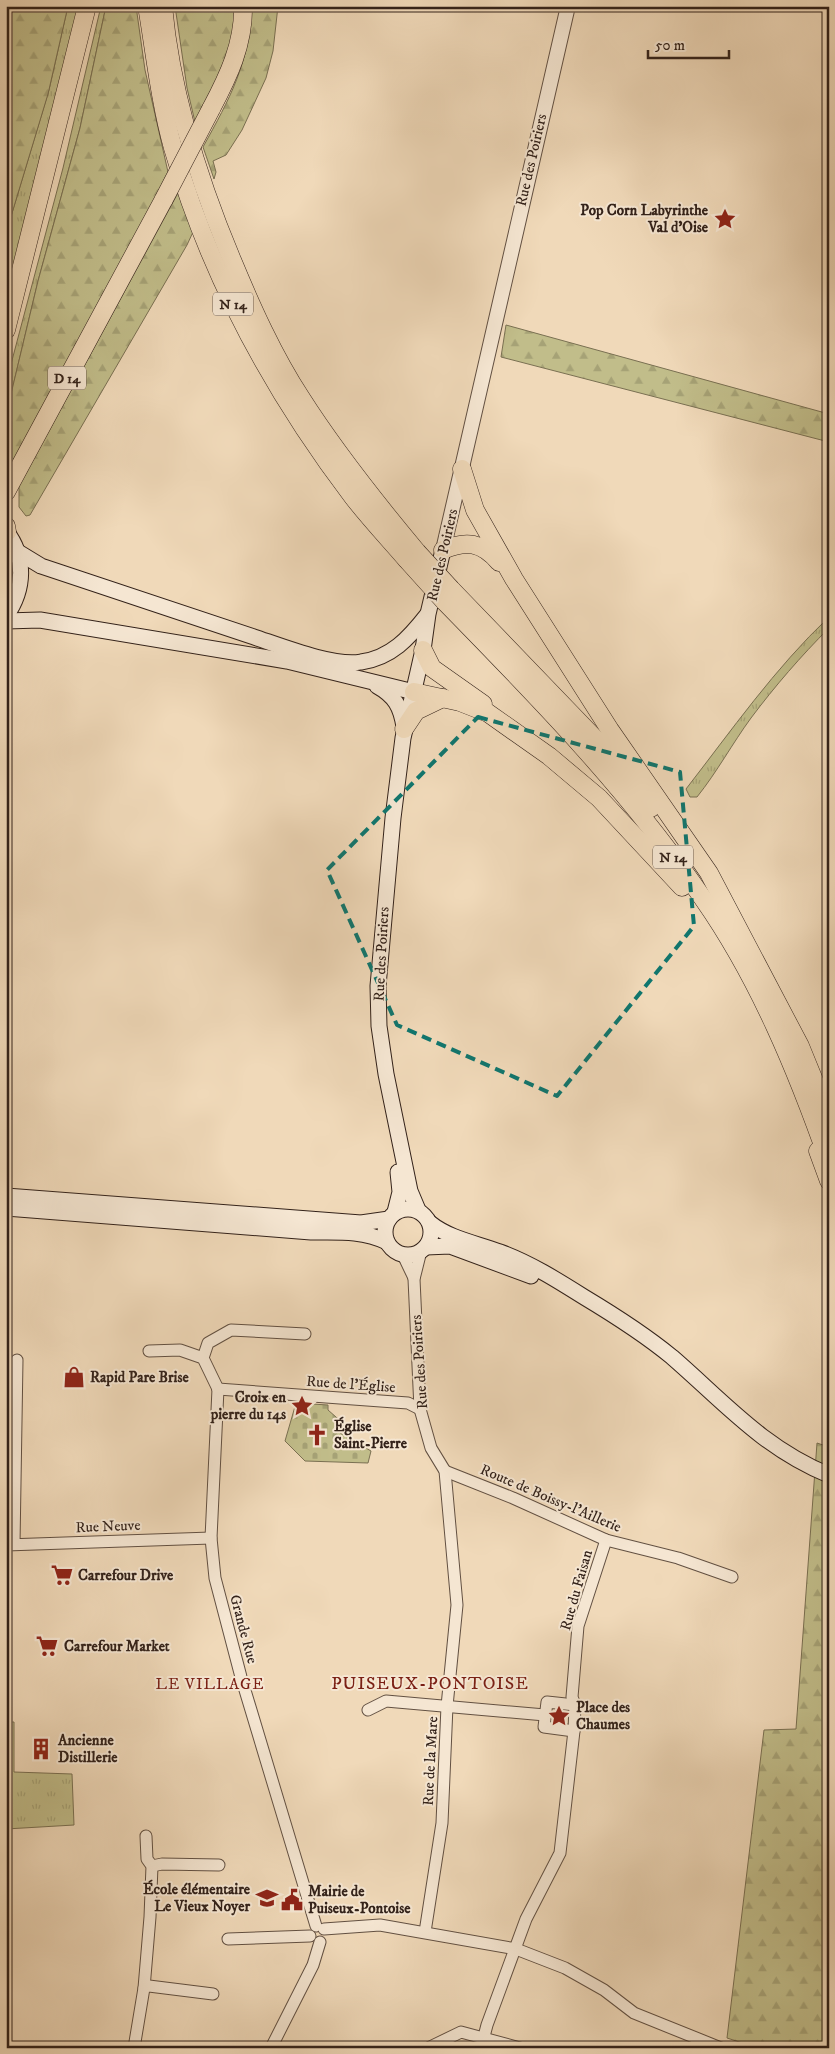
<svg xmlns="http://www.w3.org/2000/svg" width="835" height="2054" viewBox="0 0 835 2054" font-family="'IM FELL DW Pica',serif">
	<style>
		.grass { fill: url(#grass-tufts); stroke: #7a7052 }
		.forest { fill: url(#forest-firs); stroke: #7a7052 }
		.cemetery { fill: url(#cemetery-stones); stroke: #7a7052 }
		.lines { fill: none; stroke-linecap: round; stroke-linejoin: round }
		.minor-casing { stroke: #625042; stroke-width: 13 }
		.tertiary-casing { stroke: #625042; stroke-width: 16 }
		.secondary-casing { stroke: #33221a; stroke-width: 17 }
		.trunk-casing { stroke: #33221a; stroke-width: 19 }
		.minor { stroke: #f5e6d2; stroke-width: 11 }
		.tertiary { stroke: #f5e6d2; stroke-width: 14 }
		.secondary { stroke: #f5e6d2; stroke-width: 15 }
		.trunk { stroke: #f0d9b9; stroke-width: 18 }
		.trunk-bridge-casing { stroke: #33221a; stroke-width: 19; stroke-linecap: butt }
		.trunk-bridge { stroke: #f0d9b9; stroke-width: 18 }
		.marked { fill: none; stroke: #0f766e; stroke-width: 4; stroke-dasharray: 10 6; stroke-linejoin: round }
		.labels { text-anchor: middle; stroke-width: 4; stroke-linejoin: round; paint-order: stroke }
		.shield { fill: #f5e6d2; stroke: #6d5d51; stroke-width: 1 }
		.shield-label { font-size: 14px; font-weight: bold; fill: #33221a }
		.street-label { font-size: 15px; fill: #33221a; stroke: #f5e6d2 }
		.poi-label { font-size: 15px; font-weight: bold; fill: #33221a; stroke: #f5e6d2; text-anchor: start }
		.neighbourhood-label { font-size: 16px; letter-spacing: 1px; fill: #7a1f14; stroke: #f5e6d2 }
		.quarter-label { font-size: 18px; letter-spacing: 1px; fill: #7a1f14; stroke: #f5e6d2 }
	</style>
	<defs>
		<pattern id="grass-tufts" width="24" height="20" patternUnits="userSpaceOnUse" patternTransform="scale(1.25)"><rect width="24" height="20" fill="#c1bd8a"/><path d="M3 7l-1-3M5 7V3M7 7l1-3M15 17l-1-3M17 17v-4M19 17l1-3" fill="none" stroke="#a6a276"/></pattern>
		<pattern id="forest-firs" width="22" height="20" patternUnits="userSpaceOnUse" patternTransform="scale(1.25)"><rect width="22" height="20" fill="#c1bd8a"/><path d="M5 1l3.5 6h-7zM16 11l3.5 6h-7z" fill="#a6a276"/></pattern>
		<pattern id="cemetery-stones" width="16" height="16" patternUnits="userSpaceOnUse" patternTransform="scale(1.25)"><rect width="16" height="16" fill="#c1bd8a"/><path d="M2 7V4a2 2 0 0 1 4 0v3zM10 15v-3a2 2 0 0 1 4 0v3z" fill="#a6a276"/></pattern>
	</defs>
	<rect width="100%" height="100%" fill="#f0d9b9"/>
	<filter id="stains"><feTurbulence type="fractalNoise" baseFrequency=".004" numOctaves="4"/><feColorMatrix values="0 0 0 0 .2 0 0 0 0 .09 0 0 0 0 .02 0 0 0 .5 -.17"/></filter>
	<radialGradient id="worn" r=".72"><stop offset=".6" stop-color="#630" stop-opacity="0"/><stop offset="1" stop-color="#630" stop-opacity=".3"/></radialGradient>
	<g class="grass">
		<path d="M68 6H82L6 301V233L49 90Z"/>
		<path d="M101 6H106L80 128 38 281 6 415V383L63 168Z"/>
		<path d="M6 545C16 566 13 582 6 602Z"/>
		<path d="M829 617V628C801 656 775 686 751 718 732 744 717 772 697 797H690L686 789C731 731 775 668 829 617Z"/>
		<path d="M6 1722H14V1772L72 1774 74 1825 6 1829Z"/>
	</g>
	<g class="forest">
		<path d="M6 6H68L48 94 6 233Z"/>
		<path d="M106 6H136L145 70 168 172 137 234 6 474V415L38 281 80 128Z"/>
		<path d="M175 6H235C235 49 214 85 195 122L187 88Z"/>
		<path d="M252 6H278L273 51 266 78 242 130 226 155 213 161 216 172 214 179 203 147C230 98 249 64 252 6Z"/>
		<path d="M178 193 193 232 187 245 30 515 26 516 19 507V486Z"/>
		<path d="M506 325 829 414V442L501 357Z"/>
		<path d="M817 1443 829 1447V2048H758L727 2038 764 1730 796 1729Z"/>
	</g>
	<path class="cemetery" d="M296 1403 328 1405V1410L344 1424 340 1433 371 1451 368 1463 305 1461 285 1441Z"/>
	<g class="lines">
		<g class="minor-casing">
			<g id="minor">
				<path d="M421 1251 414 1279 420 1409 431 1448 445 1471 457 1605 447 1706 442 1823 425 1932"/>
				<path d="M403 1255 414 1278"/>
				<path d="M149 1351 180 1350 203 1358 218 1389"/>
				<path d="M203 1358 208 1343 231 1330 305 1334"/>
				<path d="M218 1389 211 1538 215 1578 241 1677 316 1926"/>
				<path d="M218 1389 408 1403 420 1409"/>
				<path d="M445 1471 513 1498 606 1540 678 1558 732 1577"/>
				<path d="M14 1544 17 1360"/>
				<path d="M6 1545 211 1538"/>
				<path d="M368 1710 386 1701 545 1715"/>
				<path d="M574 1731 544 1727 547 1702 575 1705"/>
				<path d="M152 1866 162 1864 219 1865"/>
				<path d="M324 1929 380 1925 516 1949 565 1968 604 1990 634 2013 721 2048"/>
				<path d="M228 1939 310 1936"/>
				<path d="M144 1988 149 1986 213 1994"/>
				<path d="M134 2048 144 1988 150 1917 152 1866 147 1859 146 1836"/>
				<path d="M271 2048 313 1965 320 1942"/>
				<path d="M428 2048 461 2032 520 2048"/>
				<path d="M481 2048 487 2025 526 1919 560 1853 574 1731 575 1705 572 1697 578 1626 606 1540"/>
			</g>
		</g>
		<g class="tertiary-casing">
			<path id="tertiary" d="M443 550 568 6"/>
		</g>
		<g class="secondary-casing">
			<g id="secondary">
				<path d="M6 531C26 557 25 589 6 616"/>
				<path d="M18 552 41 566C112 590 183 614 254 637 281 646 334 667 361 662 391 658 409 638 427 615"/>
				<path d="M6 621 40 620 287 661 414 692"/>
				<path d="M377 686C395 696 401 707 404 727"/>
				<path d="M6 1196 361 1223 389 1219"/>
				<path d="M6 1208 311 1232C337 1232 363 1230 387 1242"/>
				<circle cx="408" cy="1232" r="23"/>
				<path d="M418 1210 410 1191 386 1074 379 1026 378 986 393 818 403 738 423 650 428 614 443 550"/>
				<path d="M395 1212 400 1192 398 1172"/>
				<path d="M430 1223C450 1239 476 1243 500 1252 530 1263 557 1280 584 1297 614 1315 644 1334 672 1357 724 1402 763 1448 829 1475"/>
				<path d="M426 1247 450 1246 531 1276"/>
			</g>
		</g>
		<g class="trunk-casing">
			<g id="trunk">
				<path d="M147 6C155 53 160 102 173 148 210 275 273 392 353 497 370 519 389 539 407 560"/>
				<path d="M163 6C171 94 198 179 232 260 252 308 273 355 301 398 336 453 376 503 417 552"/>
				<path d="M211 109C228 77 244 44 243 6"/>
				<path d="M6 330 87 6"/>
				<path d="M462 469 475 510 514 579 610 730 709 873 800 1046 829 1117"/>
				<path d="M6 492 164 199"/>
				<path d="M6 526 7 532"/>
				<path d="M443 550C466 540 482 542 499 562"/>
				<path d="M451 589 605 749 651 808"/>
				<path d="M444 601C537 696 629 790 704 900 759 979 797 1071 829 1162"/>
				<path d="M423 650 432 668 483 704"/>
				<path d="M414 692 460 702 488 713 549 756 599 798 682 887"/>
				<path d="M404 729 416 711 443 698"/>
				<path d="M818 1151 829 1181"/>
			</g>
		</g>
		<use href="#minor" class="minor"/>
		<use href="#tertiary" class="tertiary"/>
		<use href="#secondary" class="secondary"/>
		<use href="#trunk" class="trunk"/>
		<g class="trunk-bridge-casing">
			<g id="trunk-bridge">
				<path d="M164 199 211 109"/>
				<path d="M417 552 451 589"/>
				<path d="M407 560 444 601"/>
			</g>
		</g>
		<use href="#trunk-bridge" class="trunk-bridge"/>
	</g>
	<path class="marked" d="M478 717 680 772 694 926 557 1096 397 1025 327 870Z"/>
	<defs>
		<g id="sight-bare" transform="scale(1.725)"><path d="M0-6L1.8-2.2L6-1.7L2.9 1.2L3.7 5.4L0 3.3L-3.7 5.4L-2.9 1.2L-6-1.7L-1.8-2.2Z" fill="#8f2418" stroke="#f5e6d2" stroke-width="2.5" paint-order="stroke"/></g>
		<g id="shop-bare" transform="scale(1.725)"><path d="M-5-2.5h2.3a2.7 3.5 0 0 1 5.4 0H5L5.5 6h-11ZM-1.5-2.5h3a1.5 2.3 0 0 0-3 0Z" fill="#8f2418" stroke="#f5e6d2" stroke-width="2.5" paint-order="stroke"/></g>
		<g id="church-bare" transform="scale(1.725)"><path d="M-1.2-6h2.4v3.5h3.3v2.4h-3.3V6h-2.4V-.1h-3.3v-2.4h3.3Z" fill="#8f2418" stroke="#f5e6d2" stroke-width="2.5" paint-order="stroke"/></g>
		<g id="supermarket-bare" transform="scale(1.725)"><path d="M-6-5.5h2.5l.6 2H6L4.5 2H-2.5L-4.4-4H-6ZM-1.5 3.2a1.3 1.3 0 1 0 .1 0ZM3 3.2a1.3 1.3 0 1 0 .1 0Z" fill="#8f2418" stroke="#f5e6d2" stroke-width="2.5" paint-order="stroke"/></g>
		<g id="building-bare" transform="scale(1.725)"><path d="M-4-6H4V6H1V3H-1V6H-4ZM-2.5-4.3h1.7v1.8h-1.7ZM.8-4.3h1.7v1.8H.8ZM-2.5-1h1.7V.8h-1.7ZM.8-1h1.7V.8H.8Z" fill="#8f2418" stroke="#f5e6d2" stroke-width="2.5" paint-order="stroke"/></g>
		<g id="school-bare" transform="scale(1.725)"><path d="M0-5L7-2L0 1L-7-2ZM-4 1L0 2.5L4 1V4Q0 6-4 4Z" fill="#8f2418" stroke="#f5e6d2" stroke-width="2.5" paint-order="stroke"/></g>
		<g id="civic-bare" transform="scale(1.725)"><path d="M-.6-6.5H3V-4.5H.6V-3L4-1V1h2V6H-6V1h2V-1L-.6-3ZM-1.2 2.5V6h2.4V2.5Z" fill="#8f2418" stroke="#f5e6d2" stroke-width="2.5" paint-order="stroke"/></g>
	</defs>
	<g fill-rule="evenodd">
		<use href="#sight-bare" x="725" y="219"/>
		<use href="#shop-bare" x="74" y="1377"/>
		<use href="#sight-bare" x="302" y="1406"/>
		<use href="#church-bare" x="317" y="1435"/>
		<use href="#supermarket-bare" x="62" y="1575"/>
		<use href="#supermarket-bare" x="47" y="1646"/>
		<use href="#sight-bare" x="559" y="1716"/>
		<use href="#building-bare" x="41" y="1749"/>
		<use href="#school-bare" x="267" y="1898"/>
		<use href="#civic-bare" x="292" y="1900"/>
	</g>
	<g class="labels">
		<g class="shield">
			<rect x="213" y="292.5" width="40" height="23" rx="4"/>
			<rect x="48" y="366.5" width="38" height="23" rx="4"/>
			<rect x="653" y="845.5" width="40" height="23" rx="4"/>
		</g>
		<g class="shield-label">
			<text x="233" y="309">N 14</text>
			<text x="67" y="383">D 14</text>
			<text x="673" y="862">N 14</text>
		</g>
		<g class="street-label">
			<text transform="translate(531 160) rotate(-77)" y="5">Rue des Poiriers</text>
			<text transform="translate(442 555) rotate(-77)" y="5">Rue des Poiriers</text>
			<text transform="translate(381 954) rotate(-87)" y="5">Rue des Poiriers</text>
			<text transform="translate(419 1362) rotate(-94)" y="5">Rue des Poiriers</text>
			<text transform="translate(351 1384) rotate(4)" y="5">Rue de l'Église</text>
			<text transform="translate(551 1498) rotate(23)" y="5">Route de Boissy-l'Aillerie</text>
			<text transform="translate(108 1526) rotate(-2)" y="5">Rue Neuve</text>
			<text transform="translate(576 1590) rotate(-74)" y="5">Rue du Faisan</text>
			<text transform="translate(244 1629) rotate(75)" y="5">Grande Rue</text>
			<text transform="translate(430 1761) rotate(-87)" y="5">Rue de la Mare</text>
		</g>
		<g class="poi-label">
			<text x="708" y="215" text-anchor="end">Pop Corn Labyrinthe<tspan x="708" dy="17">Val d'Oise</tspan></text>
			<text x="90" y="1382">Rapid Pare Brise</text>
			<text x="286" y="1402" text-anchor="end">Croix en<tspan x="286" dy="17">pierre du 14s</tspan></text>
			<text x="334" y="1431">Église<tspan x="334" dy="17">Saint-Pierre</tspan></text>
			<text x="78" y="1580">Carrefour Drive</text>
			<text x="64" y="1651">Carrefour Market</text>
			<text x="576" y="1712">Place des<tspan x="576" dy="17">Chaumes</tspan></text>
			<text x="58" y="1745">Ancienne<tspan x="58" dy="17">Distillerie</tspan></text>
			<text x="250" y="1894" text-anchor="end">École élémentaire<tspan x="250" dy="17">Le Vieux Noyer</tspan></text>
			<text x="308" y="1896">Mairie de<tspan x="308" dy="17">Puiseux-Pontoise</tspan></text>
		</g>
		<g class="neighbourhood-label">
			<text x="210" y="1689">LE VILLAGE</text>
		</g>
		<g class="quarter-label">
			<text x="430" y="1689">PUISEUX-PONTOISE</text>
		</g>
	</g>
	<rect width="835" height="2054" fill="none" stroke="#f0d9b9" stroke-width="25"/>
	<rect x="8" y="8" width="820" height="2039" fill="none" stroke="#33221a" stroke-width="2.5"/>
	<rect x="12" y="12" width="810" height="2029" fill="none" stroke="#33221a"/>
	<path d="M648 50v8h81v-8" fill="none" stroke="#33221a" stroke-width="2.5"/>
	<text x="655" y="50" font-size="15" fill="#33221a" stroke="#f5e6d2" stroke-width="4" paint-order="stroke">50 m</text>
	<rect width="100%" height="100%" filter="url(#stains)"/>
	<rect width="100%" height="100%" fill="url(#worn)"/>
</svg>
